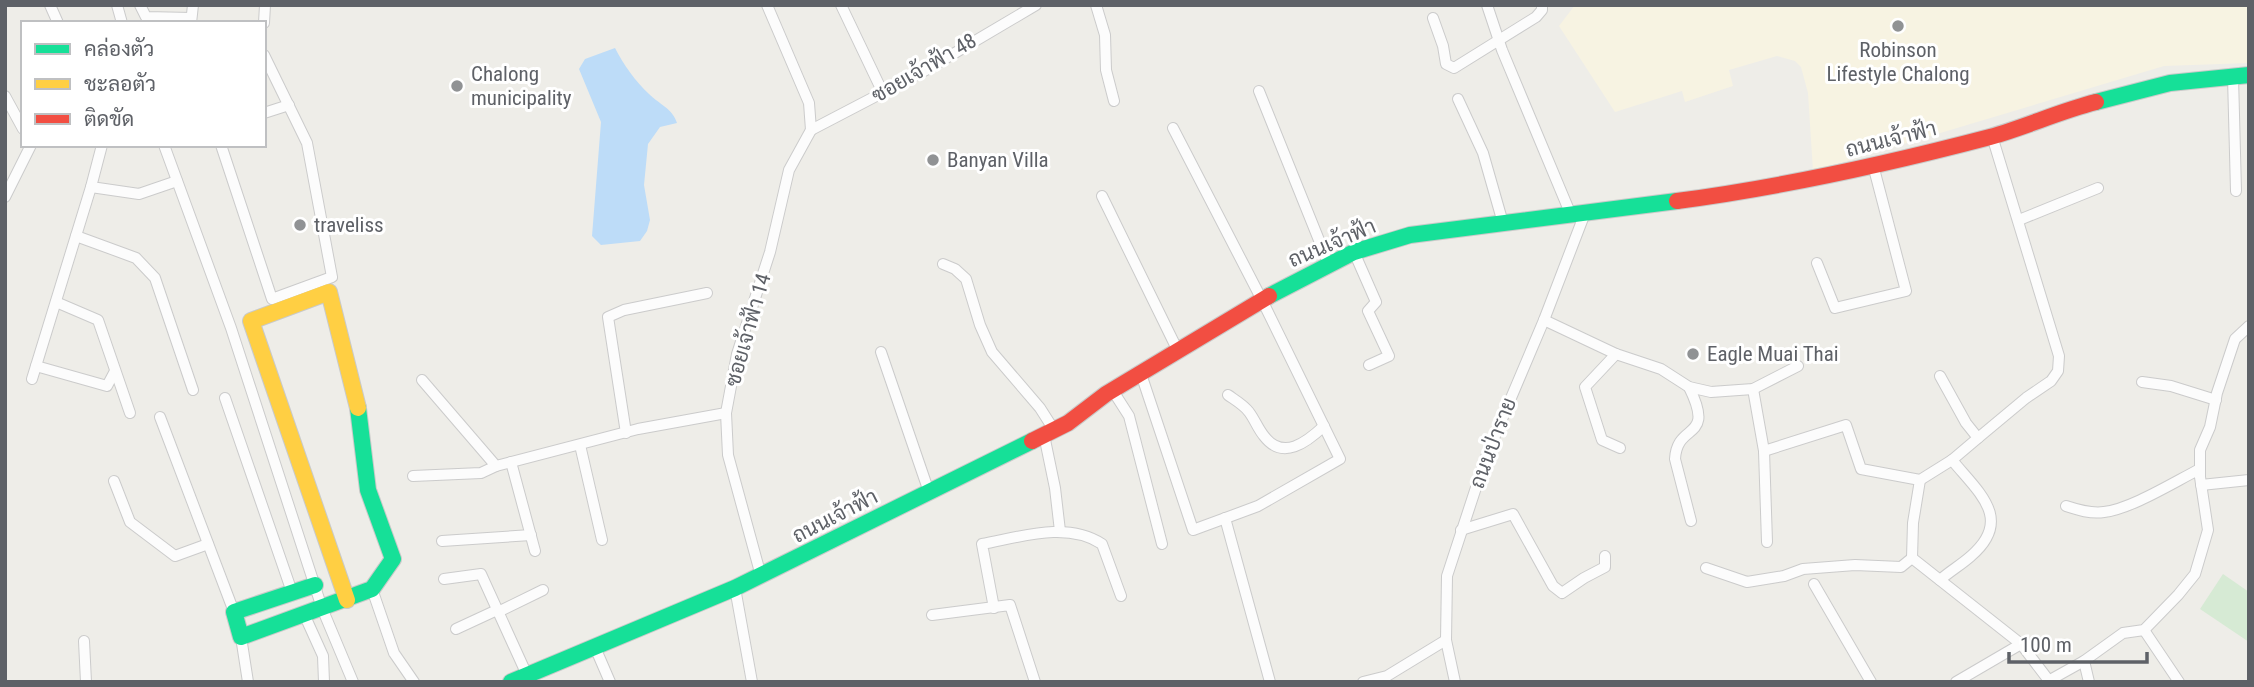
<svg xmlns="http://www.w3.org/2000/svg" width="2254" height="687" viewBox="0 0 2254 687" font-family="'Roboto Condensed',Sarabun,sans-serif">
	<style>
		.commercial { fill: #f7f3e2 }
		.green { fill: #d6ead4 }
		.water { fill: #bddcf8 }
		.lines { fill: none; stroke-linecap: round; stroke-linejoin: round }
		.street-casing { stroke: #cbcbcb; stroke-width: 12 }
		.fast-casing { stroke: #c9cac9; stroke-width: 18 }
		.slow-casing { stroke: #c9cac9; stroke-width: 18 }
		.jam-casing { stroke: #c9cac9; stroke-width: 18 }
		.street { stroke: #fcfcfc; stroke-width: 10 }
		.fast { stroke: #16e098; stroke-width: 16 }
		.slow { stroke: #ffcf43; stroke-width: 16 }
		.jam { stroke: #f24e42; stroke-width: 16 }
		.poi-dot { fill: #909294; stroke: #fff; stroke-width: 2.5 }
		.labels { text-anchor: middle; stroke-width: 6; stroke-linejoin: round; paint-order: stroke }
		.poi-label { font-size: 21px; fill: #5e6167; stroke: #fff; text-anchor: start }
		.street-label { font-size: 21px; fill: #5e6167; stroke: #fff }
	</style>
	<rect width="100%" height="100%" fill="#eeede8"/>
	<path class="commercial" d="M1575 5H2249V63L2164 66 1813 171 1808 93 1801 67 1795 61 1777 56 1729 70 1733 86 1685 102 1682 91 1615 112 1559 26Z"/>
	<path class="green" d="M2223 574 2249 592V642L2200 609Z"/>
	<path class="water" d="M615 48C623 64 636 82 649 94 659 104 673 109 677 123L660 127 648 144 644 185 650 220 647 231 640 241 601 245 592 236 601 122 579 69 585 59Z"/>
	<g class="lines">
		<g class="street-casing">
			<g id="street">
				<path d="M50 5 58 23"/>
				<path d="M117 5 122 23"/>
				<path d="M140 5 146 17 191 18"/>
				<path d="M767 5 809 103 811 130"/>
				<path d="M841 5 883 93"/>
				<path d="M1096 5 1105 35 1106 70 1114 101"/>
				<path d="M1487 5 1502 50 1571 215"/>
				<path d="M1433 18 1443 46 1446 64 1454 68 1536 17 1542 10V5"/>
				<path d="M191 23 193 5"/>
				<path d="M264 23 265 5"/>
				<path d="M2233 77 2236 191"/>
				<path d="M1259 91 1329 265"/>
				<path d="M5 96 23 129"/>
				<path d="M1458 99 1483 153 1503 223"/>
				<path d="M264 113 289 105"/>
				<path d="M811 130 926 70 1036 5"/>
				<path d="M102 145 91 187 139 194 177 181"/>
				<path d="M164 145 231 328 322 608 353 682"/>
				<path d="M221 145 272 299 332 277 307 143 264 55"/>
				<path d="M1102 196 1178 351"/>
				<path d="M5 197 31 145"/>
				<path d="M2019 220 2098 188"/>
				<path d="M76 236 136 258 155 278 193 390"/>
				<path d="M1354 252 1376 302 1368 311 1389 356 1369 365"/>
				<path d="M1817 263 1835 308 1906 291 1873 165"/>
				<path d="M943 264 955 269 966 279 980 325 992 352 1040 408 1054 430"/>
				<path d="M56 302 98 320 130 413"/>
				<path d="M1544 320 1616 354 1661 369 1689 387 1711 392 1753 389 1798 366"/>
				<path d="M881 352 929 492"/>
				<path d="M1616 354 1585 387 1602 440 1620 448"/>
				<path d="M36 366 107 386 115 371"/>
				<path d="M1141 374 1193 530 1258 506 1340 459 1262 300 1173 128"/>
				<path d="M32 379 91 187"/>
				<path d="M422 380 496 466 638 429 726 413"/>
				<path d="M2142 382 2171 386 2216 400"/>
				<path d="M1689 387C1716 442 1677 421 1675 459L1691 521"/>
				<path d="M1753 389 1764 451 1767 542"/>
				<path d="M1113 391 1129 416 1162 544"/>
				<path d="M1228 395C1235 400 1244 405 1249 412 1255 420 1258 429 1264 436 1283 461 1307 442 1324 426"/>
				<path d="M225 398 292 592"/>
				<path d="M160 417 234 612"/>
				<path d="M626 433 608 317 624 310 707 293"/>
				<path d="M1044 435 1055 488 1060 531"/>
				<path d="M1978 438 2026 398 2051 381 2058 371 2059 356 1992 136"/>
				<path d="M580 445 602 540"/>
				<path d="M1764 451 1846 425 1861 469 1920 480 1952 460 1978 438 1966 423 1940 376"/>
				<path d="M511 462 535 551"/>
				<path d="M413 476 481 473 496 466"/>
				<path d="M1920 480 1913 523 1912 558 2021 644 2050 682"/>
				<path d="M114 481 130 522 175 556 208 544"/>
				<path d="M2201 485 2249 480"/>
				<path d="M2066 506C2078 510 2091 514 2104 512 2131 509 2174 482 2200 469"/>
				<path d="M1225 518 1270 682"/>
				<path d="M1461 530 1513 514 1553 586 1562 593 1584 578 1605 567V556"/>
				<path d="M442 541 531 535"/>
				<path d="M1706 568 1747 582 1784 576 1803 569 1855 565 1901 567 1912 558"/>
				<path d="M761 576 728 455 726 413 737 354 770 252 789 170 811 130"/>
				<path d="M444 579 481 574 527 675"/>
				<path d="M1940 580C1950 571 1961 565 1971 556 2014 519 1978 492 1952 460"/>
				<path d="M1814 584 1871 682"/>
				<path d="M735 588 752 682"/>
				<path d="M372 589 394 653 414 682"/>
				<path d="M994 608 982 544C1020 537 1067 521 1102 544L1121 596"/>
				<path d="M498 612 543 590"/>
				<path d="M304 614 323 656 324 682"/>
				<path d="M932 615 1010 605 1035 682"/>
				<path d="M456 629 497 610"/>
				<path d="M2144 630 2179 682"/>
				<path d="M241 637 248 682"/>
				<path d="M84 641 86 682"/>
				<path d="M594 645 610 682"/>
				<path d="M2084 661 2089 682"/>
				<path d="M2050 680 2084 661 2123 633 2144 630 2178 595 2195 574 2208 530 2200 477V450L2210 427 2217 393 2235 339 2249 326"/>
				<path d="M1363 682 1387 676 1446 640"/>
				<path d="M1455 682 1446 640 1447 576 1486 457 1544 320 1585 213"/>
				<path d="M1956 682 2021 644"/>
			</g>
		</g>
		<g class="fast-casing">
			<g id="fast">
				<path d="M2096 102 2170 83 2249 75"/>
				<path d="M1269 296 1354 252 1410 235 1677 201"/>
				<path d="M315 585 234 612 241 637 372 589 393 559 368 490 358 408"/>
				<path d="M511 682 735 588 1032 441"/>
			</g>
		</g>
		<g class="slow-casing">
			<path id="slow" d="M347 600 251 321 329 292 358 408"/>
		</g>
		<g class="jam-casing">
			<g id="jam">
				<path d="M1677 201C1783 187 1887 164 1990 137 2026 127 2060 111 2096 102"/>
				<path d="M1032 441 1068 423 1106 394 1269 296"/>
			</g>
		</g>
		<use href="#street" class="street"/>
		<use href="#fast" class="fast"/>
		<use href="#slow" class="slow"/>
		<use href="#jam" class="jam"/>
	</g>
	<g class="poi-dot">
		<circle cx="1898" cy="26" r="7"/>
		<circle cx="457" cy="86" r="7"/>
		<circle cx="933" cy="160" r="7"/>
		<circle cx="300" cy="225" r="7"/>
		<circle cx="1693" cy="354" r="7"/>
	</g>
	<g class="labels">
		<g class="poi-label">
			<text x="1898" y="57" text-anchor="middle">Robinson<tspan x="1898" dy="24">Lifestyle Chalong</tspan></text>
			<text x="471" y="81">Chalong<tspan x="471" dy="24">municipality</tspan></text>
			<text x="947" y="167">Banyan Villa</text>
			<text x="314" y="232">traveliss</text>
			<text x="1707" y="361">Eagle Muai Thai</text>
		</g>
		<g class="street-label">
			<text transform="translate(924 68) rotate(-30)" y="7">ซอยเจ้าฟ้า 48</text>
			<text transform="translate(1891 139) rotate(-14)" y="7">ถนนเจ้าฟ้า</text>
			<text transform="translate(1332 243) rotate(-23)" y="7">ถนนเจ้าฟ้า</text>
			<text transform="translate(748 330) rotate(-74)" y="7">ซอยเจ้าฟ้า 14</text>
			<text transform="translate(1493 443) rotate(-69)" y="7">ถนนป่าราย</text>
			<text transform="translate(835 516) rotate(-27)" y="7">ถนนเจ้าฟ้า</text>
		</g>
	</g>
	<rect width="2254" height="687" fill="none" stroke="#5e6167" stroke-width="14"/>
	<rect x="21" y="21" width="245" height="126" fill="#ffffff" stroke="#bfc0c2" stroke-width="2"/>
	<rect x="35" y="44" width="35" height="10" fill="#16e098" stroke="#bfc0c2" stroke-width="2"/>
	<text x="84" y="56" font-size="21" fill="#5e6167">คล่องตัว</text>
	<rect x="35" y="79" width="35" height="10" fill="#ffcf43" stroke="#bfc0c2" stroke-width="2"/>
	<text x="84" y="91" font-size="21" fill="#5e6167">ชะลอตัว</text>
	<rect x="35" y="114" width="35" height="10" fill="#f24e42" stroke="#bfc0c2" stroke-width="2"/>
	<text x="84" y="126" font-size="21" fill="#5e6167">ติดขัด</text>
	<path d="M2009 652v10h138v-10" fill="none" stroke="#5e6167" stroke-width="3.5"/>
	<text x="2020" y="652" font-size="21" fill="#5e6167" stroke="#ffffff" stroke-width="5" paint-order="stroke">100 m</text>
</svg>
